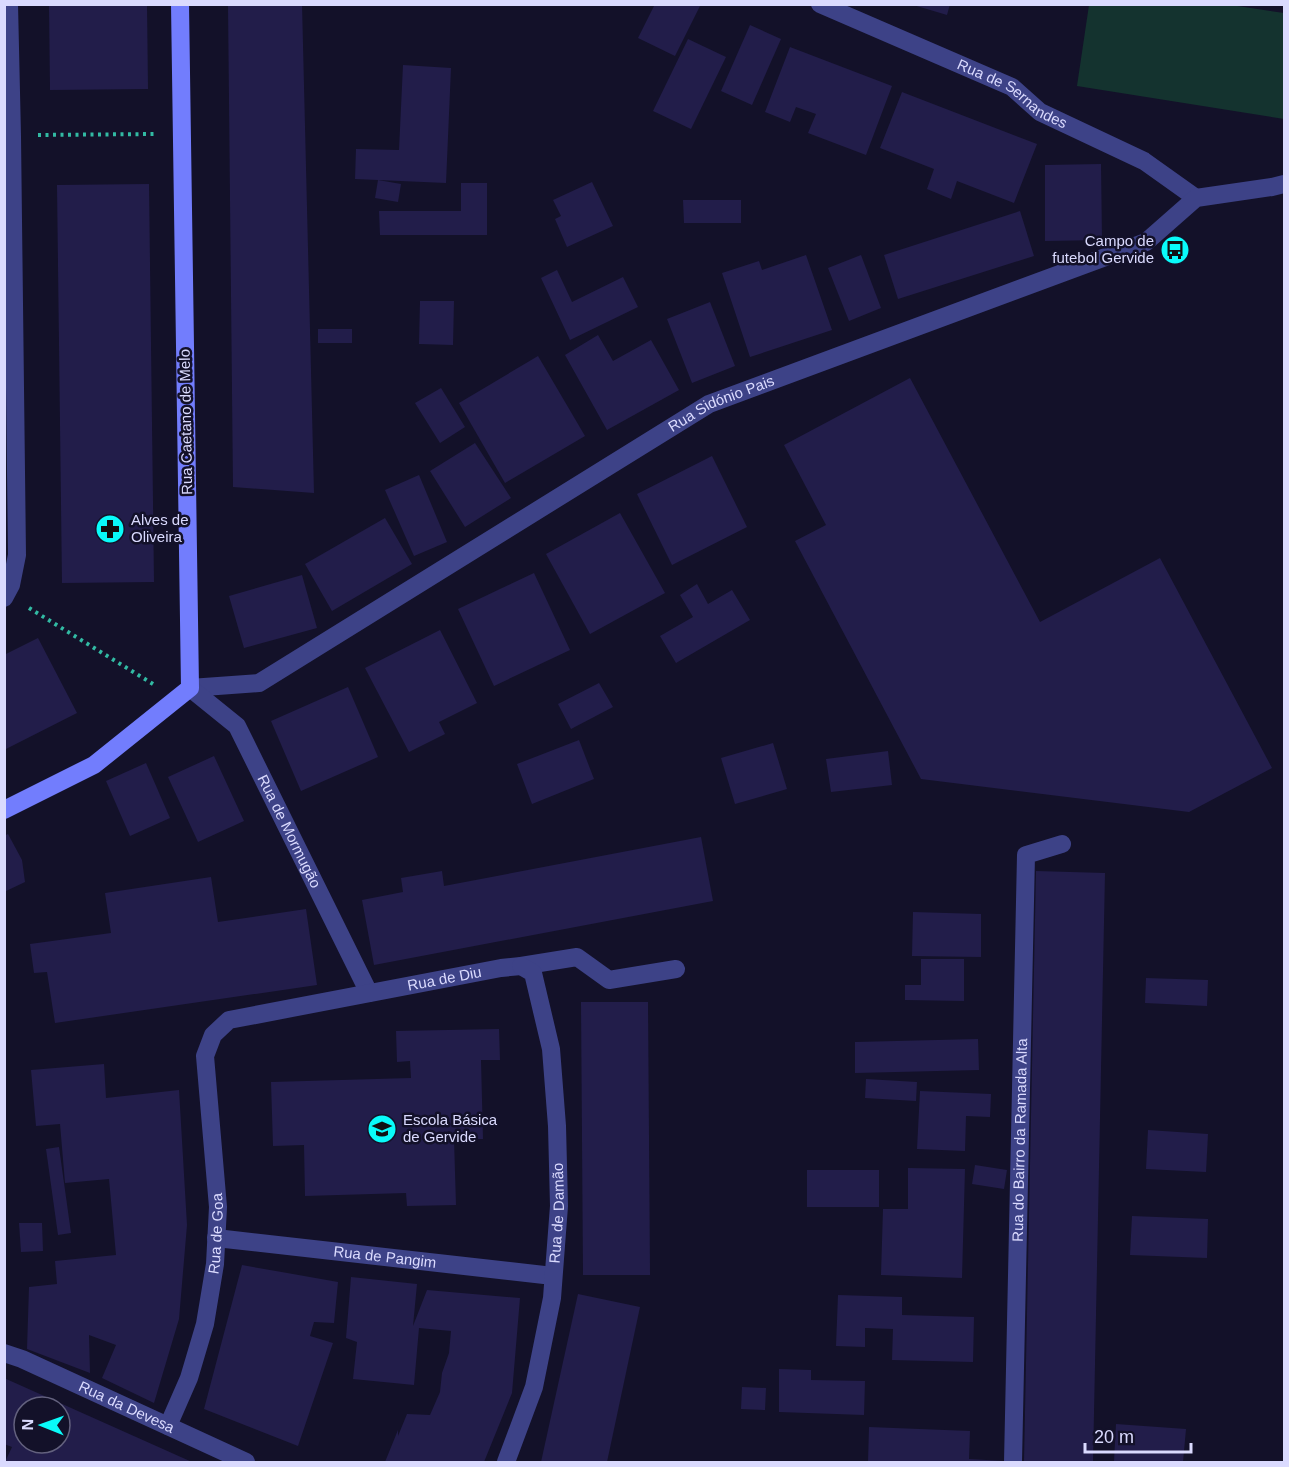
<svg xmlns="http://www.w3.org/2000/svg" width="1289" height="1467" viewBox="0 0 1289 1467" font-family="Helvetica,sans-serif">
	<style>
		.green { fill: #14332f }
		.building { fill: #221d4a; fill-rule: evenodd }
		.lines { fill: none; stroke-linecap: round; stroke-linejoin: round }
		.path { stroke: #32baa3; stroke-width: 4; stroke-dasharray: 3 4.5; stroke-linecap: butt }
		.street { stroke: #3d4287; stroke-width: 18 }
		.secondary { stroke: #727dfd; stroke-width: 18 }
		.labels { text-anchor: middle; stroke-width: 5; stroke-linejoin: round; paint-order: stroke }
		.street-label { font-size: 15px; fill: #dadafe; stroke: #131129 }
		.poi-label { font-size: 15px; fill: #dadafe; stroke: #131129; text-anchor: start }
	</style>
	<rect width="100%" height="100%" fill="#131129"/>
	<path class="green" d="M1089 5H1231L1284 13V119L1077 86Z"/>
	<g class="building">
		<path d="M49 4H147L148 89 50 90Z"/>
		<path d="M228 4H302L314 493 233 487Z"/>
		<path d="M655 4H696L700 6 675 56 638 38Z"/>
		<path d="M910 4H950L947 15Z"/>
		<path d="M750 25 781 39 752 105 721 91Z"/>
		<path d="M688 39 726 57 691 129 653 111Z"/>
		<path d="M790 47 892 86 866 155 808 133 816 114 796 107 790 122 765 112Z"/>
		<path d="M403 65 451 68 446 183 355 179 356 149 399 150Z"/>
		<path d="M902 92 1037 144 1014 203 957 181 951 199 927 189 934 169 880 148Z"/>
		<path d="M1101 164 1102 240 1045 241V165Z"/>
		<path d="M378 180 401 184 398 202 375 198Z"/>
		<path d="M592 182 613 226 567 247 555 219 561 216 553 200Z"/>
		<path d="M461 183H487V235H380L379 211H461Z"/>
		<path d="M149 184 154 582 62 583 57 185Z"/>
		<path d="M683 200H741V223H684Z"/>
		<path d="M1020 211 1034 256 898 299 884 255Z"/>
		<path d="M806 255 832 330 750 357 722 273 759 261 762 270Z"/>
		<path d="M861 255 881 308 849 321 828 268Z"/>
		<path d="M557 270 572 302 623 277 638 307 570 340 541 278Z"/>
		<path d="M420 301H454L453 345 419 344Z"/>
		<path d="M710 302 735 366 692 383 667 319Z"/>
		<rect x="318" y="329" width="34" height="14"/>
		<path d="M598 335 613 361 651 340 679 390 607 430 565 355Z"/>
		<path d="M538 356 585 436 505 483 459 403Z"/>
		<path d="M910 378 1040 622 1160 558 1272 768 1189 812 921 779 795 541 826 525 784 445Z"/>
		<path d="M441 388 465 427 440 443 415 403Z"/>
		<path d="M475 443 511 498 465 527 430 471Z"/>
		<path d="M712 456 747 527 672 565 637 494Z"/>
		<path d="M419 475 447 542 414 556 385 490Z"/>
		<path d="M620 513 665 593 590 634 546 554Z"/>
		<path d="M385 518 412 564 332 611 305 564Z"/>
		<path d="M534 573 570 650 494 686 458 609Z"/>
		<path d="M302 575 317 628 244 648 229 596Z"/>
		<path d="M697 584 708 604 732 590 750 620 676 663 660 636 693 617 680 595Z"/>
		<path d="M440 630 477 703 439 722 445 734 409 752 365 668Z"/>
		<path d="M38 638 77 713 4 750V655Z"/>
		<path d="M599 683 613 707 571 729 558 704Z"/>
		<path d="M348 687 378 757 301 791 271 721Z"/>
		<path d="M579 740 594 779 532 804 517 764Z"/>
		<path d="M773 743 787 789 735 804 721 758Z"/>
		<path d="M888 751 892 785 831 792 826 759Z"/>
		<path d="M214 756 244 821 198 842 168 777Z"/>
		<path d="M146 763 170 818 130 836 106 781Z"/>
		<path d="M8 834 22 860 25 882 4 892V836Z"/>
		<path d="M701 837 713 901 374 965 362 900 403 892 401 878 442 871 444 886Z"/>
		<path d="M1036 871 1105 873 1093 1462H1024Z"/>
		<path d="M211 877 218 922 306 909 317 985 55 1023 47 972 34 973 30 944 111 933 105 893Z"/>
		<path d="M913 912 981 914V957L912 956Z"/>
		<path d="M921 959H964V1001L905 1000V985H921Z"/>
		<path d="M1146 978 1208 980 1207 1006 1145 1003Z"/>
		<path d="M581 1002H648L650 1275H583Z"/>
		<path d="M499 1029 500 1060H481L483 1139H454L456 1205 407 1206 406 1193 305 1196 304 1145 273 1146 271 1082 411 1078 410 1061 397 1062 396 1031Z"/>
		<path d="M978 1039 979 1070 855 1073V1042Z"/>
		<path d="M104 1064 106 1098 179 1090 187 1225 179 1319 154 1403 102 1378 116 1345 89 1335 90 1373 27 1349 29 1287 57 1284 55 1261 116 1255 109 1179 65 1183 60 1124 36 1126 31 1070Z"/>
		<path d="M866 1079 917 1082 916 1101 865 1098Z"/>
		<path d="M920 1091 991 1094 990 1117 966 1116 965 1151 917 1149Z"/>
		<path d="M1148 1130 1208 1134 1206 1172 1146 1169Z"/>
		<path d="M59 1147 71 1233 58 1235 46 1149Z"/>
		<path d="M975 1165 1007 1170 1004 1189 972 1184Z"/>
		<path d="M908 1168 965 1169 962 1278 881 1275 883 1209H908Z"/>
		<rect x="807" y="1170" width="72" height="37"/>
		<path d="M1132 1216 1208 1219 1207 1258 1130 1255Z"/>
		<path d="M19 1223H42L43 1251 21 1252Z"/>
		<path d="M242 1265 338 1282 334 1323 314 1322 310 1336 333 1343 298 1446 204 1409Z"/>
		<path d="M351 1277 417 1284 413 1326 427 1290 520 1298 512 1393 484 1462H385L398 1430V1436L407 1414 430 1415 440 1392 442 1373 449 1353 451 1331 419 1328 414 1385 353 1379 357 1342 346 1338Z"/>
		<path d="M578 1294 640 1307 607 1462H541Z"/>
		<path d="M838 1295 902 1297V1315L974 1317 973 1362 892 1360 893 1329 865 1328V1347L836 1346Z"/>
		<path d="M779 1369 811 1370V1380L865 1381 864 1415 779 1412Z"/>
		<path d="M4 1378 192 1462H5L12 1447 4 1444ZM24 1407H60V1443H24Z"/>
		<path d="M742 1387 766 1388 765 1410 741 1409Z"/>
		<path d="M1116 1424 1186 1429 1183 1462 1114 1461Z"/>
		<path d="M869 1427 970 1431 969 1459 1004 1461V1462H868Z"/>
	</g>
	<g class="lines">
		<g class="path">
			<path d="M38 135 154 134"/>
			<path d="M29 608 153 684"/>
		</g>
		<g class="street">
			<path id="s1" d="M820 4 1012 87 1040 112 1144 161 1196 198"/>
			<path d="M4 598 11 585 17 555 12 136 9 4"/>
			<path id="s2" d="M190 688 259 683 709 404 1146 242 1196 198 1272 187 1284 184"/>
			<path id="s3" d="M190 688 237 726 369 993"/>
			<path id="s4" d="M216 1238 553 1276"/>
			<path id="s5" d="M4 1353 22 1359 246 1462"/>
			<path id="s6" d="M168 1426 189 1378 205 1324 215 1264 218 1207 205 1056 213 1035 229 1020 501 968 521 966 577 957 609 980 676 969"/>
			<path id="s7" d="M506 1462 534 1387 552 1298 559 1206 557 1126 551 1049 533 973 521 966"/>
			<path id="s8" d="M1013 1462 1026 855 1062 844"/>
		</g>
		<path class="secondary" d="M4 810 94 765 190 688 180 4"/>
	</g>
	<defs>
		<g id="bus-disc" transform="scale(1.5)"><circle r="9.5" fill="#09fbfa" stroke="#131129"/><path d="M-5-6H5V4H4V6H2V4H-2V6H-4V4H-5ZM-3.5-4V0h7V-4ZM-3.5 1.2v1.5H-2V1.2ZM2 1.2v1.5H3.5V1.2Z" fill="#111"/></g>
		<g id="pharmacy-disc" transform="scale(1.5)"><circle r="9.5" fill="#09fbfa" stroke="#131129"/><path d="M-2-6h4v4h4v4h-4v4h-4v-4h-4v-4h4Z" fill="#111"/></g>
		<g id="school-disc" transform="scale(1.5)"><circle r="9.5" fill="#09fbfa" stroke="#131129"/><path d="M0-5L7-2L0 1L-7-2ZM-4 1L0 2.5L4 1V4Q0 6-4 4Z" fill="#111"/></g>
	</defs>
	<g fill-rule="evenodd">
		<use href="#bus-disc" x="1175" y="250"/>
		<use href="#pharmacy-disc" x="110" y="529"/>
		<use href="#school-disc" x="382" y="1129"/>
	</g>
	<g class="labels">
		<g class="street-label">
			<text dy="5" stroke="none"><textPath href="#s1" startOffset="213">Rua de Sernandes</textPath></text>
			<text dy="5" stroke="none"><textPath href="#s2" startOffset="610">Rua Sidónio Pais</textPath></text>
			<text transform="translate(186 422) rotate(-91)" y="5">Rua Caetano de Melo</text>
			<text dy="5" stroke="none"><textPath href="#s3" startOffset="178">Rua de Mormugão</textPath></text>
			<text dy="5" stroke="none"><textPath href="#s6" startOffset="642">Rua de Diu</textPath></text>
			<text dy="5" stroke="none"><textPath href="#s8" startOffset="322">Rua do Bairro da Ramada Alta</textPath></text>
			<text dy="5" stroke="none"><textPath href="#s7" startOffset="256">Rua de Damão</textPath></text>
			<text dy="5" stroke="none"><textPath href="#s6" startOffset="200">Rua de Goa</textPath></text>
			<text dy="5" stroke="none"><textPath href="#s4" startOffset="170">Rua de Pangim</textPath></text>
			<text dy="5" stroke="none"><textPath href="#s5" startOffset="134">Rua da Devesa</textPath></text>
		</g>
		<g class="poi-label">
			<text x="1154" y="246" text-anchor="end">Campo de<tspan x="1154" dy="17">futebol Gervide</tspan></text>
			<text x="131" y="525">Alves de<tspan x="131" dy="17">Oliveira</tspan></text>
			<text x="403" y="1125">Escola Básica<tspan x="403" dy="17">de Gervide</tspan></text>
		</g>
	</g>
	<rect width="1289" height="1467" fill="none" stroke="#dadafe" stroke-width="12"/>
	<g transform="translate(42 1425) rotate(271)"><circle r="28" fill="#131129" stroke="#63617e" stroke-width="1.5"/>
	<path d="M0-4.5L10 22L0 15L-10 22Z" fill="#09fbfa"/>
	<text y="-9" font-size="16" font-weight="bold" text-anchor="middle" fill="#dadafe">N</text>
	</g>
	<path d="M1085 1443v9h106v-9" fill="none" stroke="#dadafe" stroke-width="3"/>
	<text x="1094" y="1443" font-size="18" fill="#dadafe" stroke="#131129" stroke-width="4.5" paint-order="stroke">20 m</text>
</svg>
